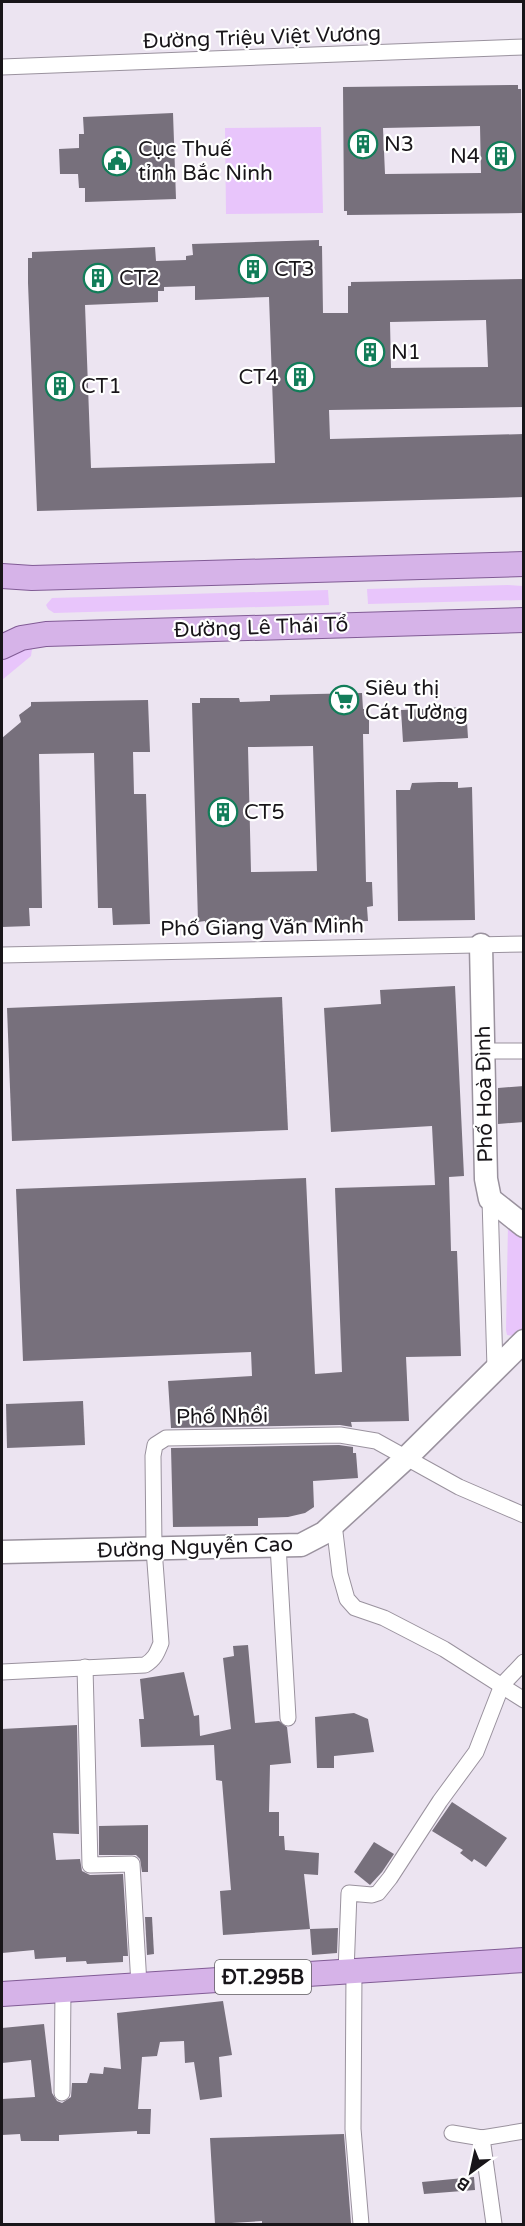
<svg xmlns="http://www.w3.org/2000/svg" width="525" height="2226" viewBox="0 0 525 2226" font-family="'Varela Round',sans-serif">
	<style>
		.green { fill: #e8c5fb }
		.building { fill: #77707c; fill-rule: evenodd }
		.lines { fill: none; stroke-linecap: round; stroke-linejoin: round }
		.street-casing { stroke: #9a929e; stroke-width: 17 }
		.secondary-casing { stroke: #9a929e; stroke-width: 25 }
		.primary-casing { stroke: #815b95; stroke-width: 26 }
		.street { stroke: #fff; stroke-width: 15 }
		.secondary { stroke: #fff; stroke-width: 22 }
		.primary { stroke: #d6b3e8; stroke-width: 24 }
		.labels { text-anchor: middle; stroke-width: 4.5; stroke-linejoin: round; paint-order: stroke }
		.shield { fill: #fff; stroke: #5d5b5e; stroke-width: 1.5 }
		.shield-label { font-size: 20px; font-weight: bold; fill: #181519 }
		.street-label { font-size: 21px; fill: #181519; stroke: #fff }
		.poi-label { font-size: 21px; fill: #181519; stroke: #fff; text-anchor: start }
	</style>
	<rect width="100%" height="100%" fill="#ece4f1"/>
	<g class="green">
		<path d="M321 127 323 213 226 214 225 128Z"/>
		<path d="M508 585 523 586V600L368 604 367 589Z"/>
		<path d="M328 590 329 605 54 613 48 609 46 605 52 598Z"/>
		<path d="M29 647 32 649 31 656 2 680V661L16 649Z"/>
		<path d="M508 1224 523 1234 524 1327 514 1336 507 1335 506 1330Z"/>
	</g>
	<g class="building">
		<path d="M518 85V89H521L522 213 347 215V211H344L343 87ZM480 126 481 173 385 174 383 128Z"/>
		<path d="M173 113 176 199 85 202V188H79L78 174H60L59 149 79 148V134H84L83 117Z"/>
		<path d="M319 240V246H322L323 313H348V286H351V282L524 279V407L329 410 330 439 524 434V497L37 511 28 283V258H32V252L155 247 156 261 186 260V256L193 255 192 244ZM195 286V300L269 297 275 463 91 468 85 305 158 302V291H164V287ZM486 320 488 367 391 368 390 322Z"/>
		<path d="M362 693 363 709H369V734H363L366 882H372L373 906 367 907 368 921 276 923V920L247 921V924L205 925V921L198 922 192 703H200V698H239L240 702 270 701V695ZM313 746 317 871 251 872 248 747Z"/>
		<path d="M148 700 150 752H133L134 794H146L150 924 113 925 112 908H98L94 753 39 754 42 908H29L30 926 2 927V738L21 722 19 715 31 706V702Z"/>
		<path d="M466 707 468 738 403 742 401 710Z"/>
		<path d="M439 782H458V788L472 787 475 920 398 921 396 790H410L412 783Z"/>
		<path d="M455 986 464 1176 449 1177 451 1251H457L461 1356 406 1357 409 1421 351 1422 352 1427 340 1425 171 1428 168 1381 252 1376 251 1352 23 1361 16 1189 306 1178 315 1374 342 1372 335 1188 435 1185 432 1126 331 1132 324 1008 381 1004 380 990Z"/>
		<path d="M282 997 288 1130 12 1141 7 1008Z"/>
		<path d="M524 1086V1122L498 1124V1088Z"/>
		<path d="M83 1401 85 1445 7 1448 6 1404Z"/>
		<path d="M339 1445 353 1447V1453H356L358 1478 313 1481 314 1507 305 1513 288 1517 258 1518V1526L173 1527 171 1448Z"/>
		<path d="M248 1645 255 1723 279 1721 287 1727 291 1763 270 1765 269 1812H279V1836H284L285 1850 319 1853 318 1875 304 1874 310 1929 338 1928 337 1953 312 1955 310 1929 223 1935 220 1891 231 1890 222 1781 216 1780 214 1745 141 1747 139 1719H144L140 1679 184 1672 194 1716 199 1715 200 1736 231 1729 223 1658 234 1656 233 1646Z"/>
		<path d="M354 1713 368 1719 374 1752 334 1756V1768H317L315 1717Z"/>
		<path d="M77 1725 79 1834 53 1833 56 1860 80 1859 82 1871 90 1875 123 1874 128 1956H123V1962L87 1964 86 1961 66 1962V1957L35 1959 34 1950 2 1953V1729Z"/>
		<path d="M452 1802 507 1838 486 1867 474 1859 472 1862 460 1853 463 1850 432 1831Z"/>
		<path d="M148 1825V1872H142L140 1859 136 1855H99V1826Z"/>
		<path d="M374 1842 394 1854 382 1872 370 1885 354 1872Z"/>
		<path d="M145 1917H152L154 1954 147 1955Z"/>
		<path d="M223 2001 232 2055 219 2057 222 2097 200 2100 194 2062 185 2063 184 2041 160 2042 157 2056 142 2057 138 2109H151L150 2134H137V2131L59 2135V2141H21L20 2134 2 2135V2099L35 2097 31 2060 2 2063V2028L44 2024 52 2093 57 2101 62 2103 71 2097 72 2083H87L90 2073 103 2074 104 2067 121 2069 117 2013Z"/>
		<path d="M344 2134 351 2223 262 2224V2221L215 2224 210 2138Z"/>
		<path d="M474 2177 475 2190 424 2194 422 2182Z"/>
	</g>
	<g class="lines">
		<g class="street-casing">
			<g id="street">
				<path d="M2 67 524 47"/>
				<path d="M2 955 524 944"/>
				<path d="M482 1051H524"/>
				<path d="M490 1199 495 1368"/>
				<path d="M334 1524 340 1574 347 1599 355 1608 384 1618 444 1649 524 1700"/>
				<path d="M278 1545 288 1718"/>
				<path d="M85 1667 90 1865 132 1864 139 1985"/>
				<path d="M2 1672 145 1665C155 1659 157 1653 161 1643L154 1549 153 1456 155 1445 166 1438 340 1435 376 1441 459 1487 524 1515"/>
				<path d="M346 1972 349 1893 372 1895 378 1893 390 1878 440 1801 476 1752 502 1685 524 1662"/>
				<path d="M354 1972 353 2129 361 2224"/>
				<path d="M62 2093 63 1990"/>
				<path d="M452 2133 482 2138 524 2131"/>
				<path d="M482 2138 494 2224"/>
			</g>
		</g>
		<g class="secondary-casing">
			<g id="secondary">
				<path d="M481 945 486 1179 490 1199 524 1226"/>
				<path d="M2 1552 301 1545 324 1533 405 1459 524 1341"/>
			</g>
		</g>
		<g class="primary-casing">
			<g id="primary">
				<path d="M2 576 32 578 524 564"/>
				<path d="M2 647 21 638 46 634 524 620"/>
				<path d="M2 1994 524 1960"/>
			</g>
		</g>
		<use href="#street" class="street"/>
		<use href="#secondary" class="secondary"/>
		<use href="#primary" class="primary"/>
	</g>
	<defs>
		<g id="building-ring" transform="scale(1.5)"><circle r="9.5" fill="#fff" stroke="#127d59" stroke-width="1.5"/><path d="M-4-6H4V6H1V3H-1V6H-4ZM-2.5-4.3h1.7v1.8h-1.7ZM.8-4.3h1.7v1.8H.8ZM-2.5-1h1.7V.8h-1.7ZM.8-1h1.7V.8H.8Z" fill="#127d59"/></g>
		<g id="civic-ring" transform="scale(1.5)"><circle r="9.5" fill="#fff" stroke="#127d59" stroke-width="1.5"/><path d="M-.6-6.5H3V-4.5H.6V-3L4-1V1h2V6H-6V1h2V-1L-.6-3ZM-1.2 2.5V6h2.4V2.5Z" fill="#127d59"/></g>
		<g id="supermarket-ring" transform="scale(1.5)"><circle r="9.5" fill="#fff" stroke="#127d59" stroke-width="1.5"/><path d="M-6-5.5h2.5l.6 2H6L4.5 2H-2.5L-4.4-4H-6ZM-1.5 3.2a1.3 1.3 0 1 0 .1 0ZM3 3.2a1.3 1.3 0 1 0 .1 0Z" fill="#127d59"/></g>
	</defs>
	<g fill-rule="evenodd">
		<use href="#building-ring" x="363" y="144"/>
		<use href="#building-ring" x="501" y="156"/>
		<use href="#civic-ring" x="117" y="161"/>
		<use href="#building-ring" x="253" y="269"/>
		<use href="#building-ring" x="98" y="278"/>
		<use href="#building-ring" x="370" y="352"/>
		<use href="#building-ring" x="300" y="377"/>
		<use href="#building-ring" x="60" y="386"/>
		<use href="#supermarket-ring" x="344" y="700"/>
		<use href="#building-ring" x="223" y="812"/>
	</g>
	<g class="labels">
		<rect class="shield" x="215" y="1960" width="96" height="34" rx="4.5"/>
		<g class="shield-label">
			<text x="263" y="1984">ĐT.295B</text>
		</g>
		<g class="street-label">
			<text transform="translate(262 37) rotate(-2)" y="7">Đường Triệu Việt Vương</text>
			<text transform="translate(261 627) rotate(-2)" y="7">Đường Lê Thái Tổ</text>
			<text transform="translate(262 927) rotate(-1)" y="7">Phố Giang Văn Minh</text>
			<text transform="translate(484 1094) rotate(-91)" y="7">Phố Hoà Đình</text>
			<text transform="translate(222 1416) rotate(-1)" y="7">Phố Nhồi</text>
			<text transform="translate(195 1547) rotate(-2)" y="7">Đường Nguyễn Cao</text>
		</g>
		<g class="poi-label">
			<text x="384" y="151">N3</text>
			<text x="138" y="156">Cục Thuế<tspan x="138" dy="24">tỉnh Bắc Ninh</tspan></text>
			<text x="480" y="163" text-anchor="end">N4</text>
			<text x="274" y="276">CT3</text>
			<text x="119" y="285">CT2</text>
			<text x="391" y="359">N1</text>
			<text x="279" y="384" text-anchor="end">CT4</text>
			<text x="81" y="393">CT1</text>
			<text x="365" y="695">Siêu thị<tspan x="365" dy="24">Cát Tường</tspan></text>
			<text x="244" y="819">CT5</text>
		</g>
	</g>
	<rect width="525" height="2226" fill="none" stroke="#181519" stroke-width="6"/>
	<g transform="translate(471 2172) rotate(213)" stroke="#ffffff" stroke-width="4.5" paint-order="stroke">
	<path d="M0-4.5L10 22L0 15L-10 22Z" fill="#181519"/>
	<text y="-9" font-size="16" font-weight="bold" text-anchor="middle" fill="#181519">B</text>
	</g>
</svg>
